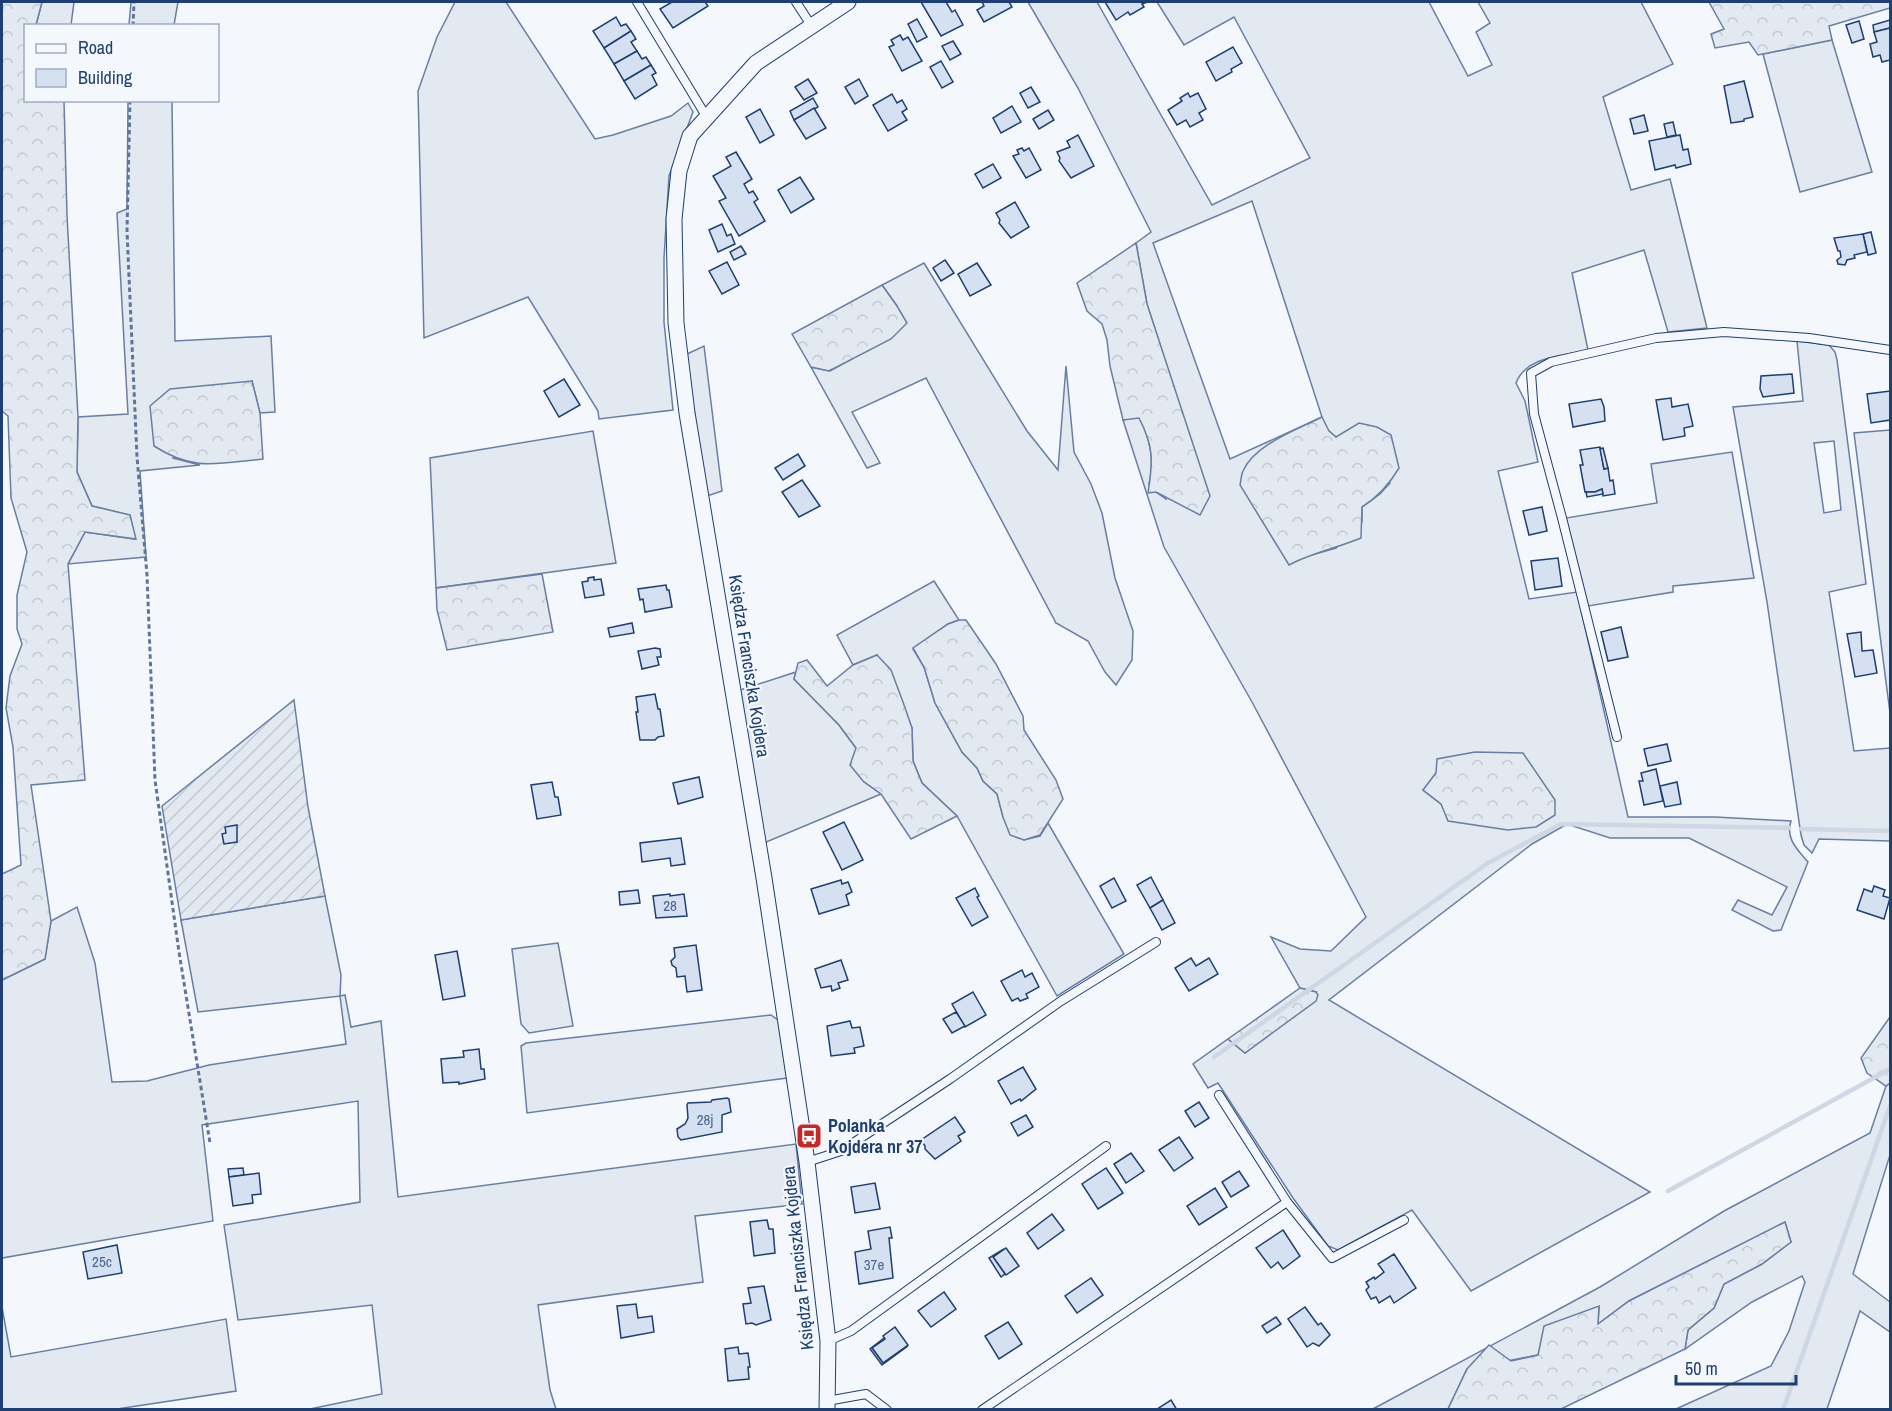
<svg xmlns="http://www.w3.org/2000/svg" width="1892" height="1411" viewBox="0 0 1892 1411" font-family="'Archivo Narrow',sans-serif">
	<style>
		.grass { fill: #e3e9f0; stroke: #687fa3; stroke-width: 1.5; fill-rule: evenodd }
		.forest { fill: url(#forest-crowns); stroke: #687fa3; stroke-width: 1.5 }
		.garden { fill: url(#garden-furrows); stroke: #687fa3; stroke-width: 1.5 }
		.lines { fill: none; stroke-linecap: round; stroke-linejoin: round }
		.stream { stroke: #cfd7e4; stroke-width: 4.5 }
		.building { fill: #d5e0f0; stroke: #1d3f73; stroke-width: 1.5 }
		.lane-casing { stroke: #1d3f73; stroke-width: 10 }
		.street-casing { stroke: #1d3f73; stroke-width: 17 }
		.path { stroke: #5e769c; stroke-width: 3; stroke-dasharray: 4.5 3; stroke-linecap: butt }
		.lane { stroke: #f4f7fb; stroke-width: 8 }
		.street { stroke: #f4f7fb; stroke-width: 15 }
		.labels { text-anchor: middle; stroke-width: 4.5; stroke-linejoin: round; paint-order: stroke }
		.number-label { font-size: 15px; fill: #4b6792 }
		.street-label { font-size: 18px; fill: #1d3f73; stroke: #f4f7fb }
		.poi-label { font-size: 18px; font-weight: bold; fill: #1d3f73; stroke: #f4f7fb; text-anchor: start }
	</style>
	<defs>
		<pattern id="forest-crowns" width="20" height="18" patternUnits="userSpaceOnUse" patternTransform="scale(1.5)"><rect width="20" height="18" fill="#e3e9f0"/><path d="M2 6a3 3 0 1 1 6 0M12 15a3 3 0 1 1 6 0" fill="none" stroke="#c2c9d1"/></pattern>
		<pattern id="garden-furrows" width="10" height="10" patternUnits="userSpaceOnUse" patternTransform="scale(1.5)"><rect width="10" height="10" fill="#e3e9f0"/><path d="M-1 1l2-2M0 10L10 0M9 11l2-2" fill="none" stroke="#c2c9d1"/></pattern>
	</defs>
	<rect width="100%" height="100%" fill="#f4f7fb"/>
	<g class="grass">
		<path d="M42 2H74L71 25H36Z"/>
		<path d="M131 2H178L174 25H129Z"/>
		<path d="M455 2H506L595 139 613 135 671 116 688 103 693 112 669 176 664 258V322L673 410 599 419 598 411 528 297 424 338 418 91 437 37Z"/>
		<path d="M1028 2H1097L1212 205 1310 158 1234 17 1184 45 1157 2H1429L1468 76 1492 65 1476 32 1490 23 1478 2H1641L1673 64 1603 97 1631 190 1670 179 1707 328 1668 332 1644 250 1572 273 1588 350C1563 356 1526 356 1516 383L1525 401 1538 462 1498 471 1529 599 1577 592 1628 817H1715L1791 821C1785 839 1798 850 1808 862L1781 930 1773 931 1732 910 1738 900 1772 915 1787 887 1689 838H1610L1567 824 1532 844 1329 1000 1650 1192 1471 1291 1412 1210 1338 1250 1328 1246 1293 1198 1218 1083 1208 1088 1193 1064 1228 1039 1245 1053 1316 992 1300 988 1271 937 1300 949 1331 951 1366 917 1252 702 1164 547 1123 420 1139 417C1150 439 1155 460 1149 484L1156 492 1166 499 1170 376 1147 304 1136 243 1151 232 1078 88ZM1252 201 1322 417 1230 459 1153 243ZM1329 431 1390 483 1380 494 1362 507V522L1336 548 1301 558 1289 564 1271 443 1290 434ZM1436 773 1441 804 1423 790Z"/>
		<path d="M1832 40 1872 172 1800 192 1763 54Z"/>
		<path d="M128 101H172L175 341 271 336 275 412 260 413 252 381 173 458 200 465 140 471 146 557 68 564 85 532 135 539 130 515 92 506 77 472 78 417 128 414 117 213 127 209Z"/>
		<path d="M924 263 1027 431 1058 470 1066 366 1074 452 1091 484 1102 513 1115 578 1133 631 1132 660 1116 685 1105 672 1088 641 1056 623 926 378 852 412 880 463 867 468 811 367 830 371 852 359 897 306 882 285Z"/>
		<path d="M1797 341 1829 345 1835 352 1837 360 1866 584 1829 592 1854 751 1890 748V841L1819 839 1812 853 1804 845 1801 835 1767 602 1733 407 1803 401ZM1834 441 1841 510 1824 513 1814 443Z"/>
		<path d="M704 346 722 491 707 496 685 355Z"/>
		<path d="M1890 430V713L1854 433Z"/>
		<path d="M593 431 616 563 436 588 430 458Z"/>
		<path d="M1732 452 1754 578 1673 586V592L1588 606 1566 518 1657 503 1651 464Z"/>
		<path d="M934 581 959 620 948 624 913 649 924 667 935 703 962 752 977 768 983 781 997 794 1003 817 1024 840 1040 836 1048 823 1124 954 1057 996 957 816 922 783 913 761 912 728 877 655 853 665 837 635Z"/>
		<path d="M796 672 794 679 839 725 856 748 863 781 881 794 764 843 740 690Z"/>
		<path d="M325 896 341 975 340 996 345 995 351 1027 381 1021 398 1197 796 1144 802 1204 695 1216 703 1282 538 1305 550 1390 556 1409H310L382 1394 372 1305 238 1320 224 1225 360 1202 358 1101 202 1125 213 1221 2 1258V980L45 959 51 921 77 907 95 963 112 1082 147 1081 209 1065 346 1044 340 996 198 1012 181 920Z"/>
		<path d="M558 943 573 1026 529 1033 521 1024 512 949Z"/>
		<path d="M771 1015 778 1020 787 1078 527 1113 521 1046 526 1043Z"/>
		<path d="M1890 1083V1155L1853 1274 1890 1302V1332L1860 1311 1827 1409H1676L1771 1366 1789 1331 1805 1282 1802 1276 1752 1302 1685 1349 1688 1330 1714 1308 1724 1284 1762 1264 1791 1242 1785 1222 1629 1301 1598 1324 1599 1307 1538 1355 1467 1369 1448 1409 1371 1410 1600 1287 1724 1211 1870 1133 1886 1086Z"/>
		<path d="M2 1307 11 1357 226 1319 236 1391 117 1409H2Z"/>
	</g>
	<g class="forest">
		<path d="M2 2H42L36 25 26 26V100L64 101 67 216 78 417 77 472 92 506 130 515 136 539 85 532 68 564 85 780 31 785 51 921 45 959 2 980V874L21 865 13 747 6 708 10 676 22 644 17 629V595L27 552 11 498 8 416 2 411Z"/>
		<path d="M1709 2H1890V8L1829 26 1832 40 1758 55 1749 42 1715 48 1711 34 1724 29Z"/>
		<path d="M1136 243 1147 304 1210 496 1200 515 1156 492 1148 493C1153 462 1154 446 1139 418L1123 420 1110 366 1107 340 1102 324 1087 311 1077 283Z"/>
		<path d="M882 285 897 306 907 323 891 339 829 371 811 367 792 334Z"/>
		<path d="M252 381 260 413 263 459C218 463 194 472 154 446L150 406 170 389Z"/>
		<path d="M1322 417 1329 431 1336 437 1359 423 1377 427 1391 435 1399 468C1389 485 1378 497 1362 507L1361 538C1337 548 1311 553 1289 565L1240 485C1241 481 1241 475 1243 471 1255 444 1297 430 1322 417Z"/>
		<path d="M542 574 553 632 447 650 437 610 436 588Z"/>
		<path d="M959 620H966L996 664 1023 716 1024 730 1056 780 1063 799 1040 835 1024 840 1010 835 1003 817 997 794 983 781 977 768 962 752 935 703 924 667 913 648 948 624Z"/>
		<path d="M877 655 891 670 903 702 912 728 913 761 922 783 957 816 911 839 881 794 863 781 850 765 856 748 839 725 794 679 798 663 807 660 827 686 853 665Z"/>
		<path d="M1475 752 1523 753 1555 800V815L1536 827 1508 830 1448 821 1441 804 1423 790 1436 773 1437 759Z"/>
		<path d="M1300 988 1316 992 1318 995 1316 1001 1245 1053 1228 1039Z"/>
		<path d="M1890 1017V1083L1886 1086 1867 1073 1861 1058Z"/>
		<path d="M1785 1222 1791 1242 1762 1264 1724 1284 1714 1308 1688 1330 1685 1349 1561 1409H1448L1467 1369 1489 1345 1511 1361 1538 1355 1544 1326 1599 1306 1598 1324 1629 1301Z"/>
	</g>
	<path class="garden" d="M294 700 308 807 325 896 181 920 162 806Z"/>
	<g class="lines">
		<g class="stream">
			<path d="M1801 829 1890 831"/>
			<path d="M1214 1057 1488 863 1561 824 1789 828"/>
			<path d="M1668 1191 1890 1069"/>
			<path d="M1783 1410 1890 1106"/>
		</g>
	</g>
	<g class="building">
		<path d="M672 2H705L708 6 673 28 660 9Z"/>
		<path d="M921 2H946L952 12 955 10 963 25 941 36Z"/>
		<path d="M982 2H1009L1012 7 984 22 977 10 984 6Z"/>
		<path d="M1105 2H1144L1145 3 1142 4 1144 7 1130 15 1128 12 1116 20Z"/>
		<path d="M616 17 621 26 626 24 631 31 604 48 593 31Z"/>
		<path d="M917 19 927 37 917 42 908 24Z"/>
		<path d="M1890 20V28L1874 32 1873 25Z"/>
		<path d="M1859 21 1864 39 1852 43 1846 25Z"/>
		<path d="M1890 28V60L1882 62 1880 55 1873 57 1870 44 1877 42 1874 32Z"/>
		<path d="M631 31 636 39 631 42 637 51 614 64 604 48Z"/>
		<path d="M900 35 903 40 908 37 922 61 902 71 889 47 894 45 891 40Z"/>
		<path d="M953 41 961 54 950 60 942 46Z"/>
		<path d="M1233 47 1242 63 1231 69 1232 72 1216 81 1206 62Z"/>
		<path d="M637 51 642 59 646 57 651 65 624 81 614 64Z"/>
		<path d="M941 61 953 82 942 88 930 67Z"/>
		<path d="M651 65 656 73 652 75 657 85 635 99 624 81Z"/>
		<path d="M808 79 817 93 804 100 795 87Z"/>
		<path d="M859 79 868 96 855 104 845 87Z"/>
		<path d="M1744 81 1753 117 1744 119V121L1731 123 1724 86Z"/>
		<path d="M1031 87 1040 102 1028 108 1020 93Z"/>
		<path d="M1188 93 1190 97 1198 93 1206 109 1199 113 1203 120 1190 127 1186 120 1177 125 1168 110 1182 101 1180 98Z"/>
		<path d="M892 94 897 103 902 100 907 109 902 112 907 120 888 131 873 105Z"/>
		<path d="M813 98 818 107 794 120 790 111Z"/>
		<path d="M1012 106 1021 122 1001 133 993 118Z"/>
		<path d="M814 108 826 128 806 139 794 120Z"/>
		<path d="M760 109 774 135 760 143 746 117Z"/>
		<path d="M1048 110 1054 120 1039 129 1033 119Z"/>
		<path d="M1644 115 1648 131 1634 134 1630 119Z"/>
		<path d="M1673 122 1676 135 1667 137 1664 124Z"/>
		<path d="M1078 135 1094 166 1071 178 1059 161 1060 158 1057 152 1070 147 1067 141Z"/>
		<path d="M1680 135 1683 150 1688 149 1691 164 1676 168 1675 165 1655 170 1649 141Z"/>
		<path d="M1022 148 1024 151 1029 148 1041 170 1026 178 1013 156 1019 154 1017 150Z"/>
		<path d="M736 152 752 179 744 184 749 193 753 191 758 199 754 202 765 221 739 236 719 201 726 198 713 176 731 166 726 157Z"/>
		<path d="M993 164 1001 178 983 188 975 174Z"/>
		<path d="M800 177 814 199 791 213 778 190Z"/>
		<path d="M1015 202 1029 227 1011 238 999 223 1000 220 996 213Z"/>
		<path d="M722 224 727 236 731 234 735 244 718 252 709 230Z"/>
		<path d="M1871 232 1876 253 1868 255 1863 234Z"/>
		<path d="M1863 234 1867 252 1854 255 1855 258 1847 260 1845 265 1838 264 1837 260 1841 257 1840 251H1838L1834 238Z"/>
		<path d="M741 246 746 254 734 260 730 252Z"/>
		<path d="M945 260 954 273 941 281 933 268Z"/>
		<path d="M727 262 739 285 722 294 709 271Z"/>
		<path d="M977 263 991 285 970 296 958 274Z"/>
		<path d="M1792 374 1794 393 1763 397 1760 389 1761 376Z"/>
		<path d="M564 379 580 405 559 417 544 391Z"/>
		<path d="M1890 391V420L1871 423 1867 394Z"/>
		<path d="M1671 398 1672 407 1688 404 1693 426 1684 428 1685 436 1663 440 1656 400Z"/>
		<path d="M1601 399 1604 407 1605 421 1573 427 1569 404Z"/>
		<path d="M1600 447 1604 469 1608 468 1610 481 1613 480 1615 494 1603 496 1602 489 1595 492H1585L1580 465H1583L1580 450Z"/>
		<path d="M1603 448 1608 468 1604 469 1600 449Z"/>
		<path d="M798 454 805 466 783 480 775 468Z"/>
		<path d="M802 480 820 506 799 517 782 492Z"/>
		<path d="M1602 489 1603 494 1587 497 1586 492H1595Z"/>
		<path d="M1542 507 1547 531 1529 535 1523 511Z"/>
		<path d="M1558 558 1562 586 1535 590 1531 561Z"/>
		<path d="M594 577V580L601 579 604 595 585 598 582 582 588 581V578Z"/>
		<path d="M666 585 667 590H669L672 607 645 612 643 599 640 600 638 589Z"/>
		<path d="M632 623 634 633 610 637 608 628Z"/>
		<path d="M1621 627 1628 657 1608 661 1601 632Z"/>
		<path d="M1861 632 1862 651 1873 650 1877 673 1855 677 1847 634Z"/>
		<path d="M655 648 660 649 661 657H657L659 665 642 669 638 651Z"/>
		<path d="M655 694 658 709H660L664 736 658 737 655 740H640L636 712H638L636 697Z"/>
		<path d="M1667 744 1671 761 1648 766 1644 749Z"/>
		<path d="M1656 769 1663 801 1644 805 1639 781H1643L1641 773Z"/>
		<path d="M699 777 703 797 678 804 673 783Z"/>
		<path d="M552 782 555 797H558L561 815 537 819 531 785Z"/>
		<path d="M1677 782 1681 804 1665 807 1660 786Z"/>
		<path d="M844 822 863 860 842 870 823 832Z"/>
		<path d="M237 825V842L224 844 222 834 226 833 225 827Z"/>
		<path d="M681 838 685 864 671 866 670 858 642 862 640 843Z"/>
		<path d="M1151 877 1163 900 1150 908 1137 885Z"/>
		<path d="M1114 878 1126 901 1112 908 1100 886Z"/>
		<path d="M841 880 842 884 848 882 852 892 846 895 849 905 819 914 811 889Z"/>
		<path d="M1874 886 1885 890 1883 896 1890 898 1884 919 1857 910 1864 889 1872 892Z"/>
		<path d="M975 888 979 896 977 897 988 917 972 926 956 898Z"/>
		<path d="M638 890 640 903 620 905 619 892Z"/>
		<path d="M670 894V896L684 894 687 916 656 918 653 896Z"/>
		<path d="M1163 900 1175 923 1162 930 1150 908Z"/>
		<path d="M696 945 702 990 687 992 685 976 677 977 676 968 672 965 671 961 675 957 674 948Z"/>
		<path d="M457 951 465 996 443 1000 435 955Z"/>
		<path d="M1191 958 1196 966 1209 958 1218 974 1189 991 1175 968Z"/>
		<path d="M841 960 848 980 838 983 840 988 832 991 831 986 821 988 815 969Z"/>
		<path d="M1022 970 1025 977 1032 973 1039 987 1026 994 1028 998 1020 1001 1018 998 1012 1001 1001 981Z"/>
		<path d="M973 992 986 1015 965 1027 952 1004Z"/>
		<path d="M956 1012 965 1026 952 1033 943 1019Z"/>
		<path d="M850 1021 852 1028 860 1027 864 1046 854 1048 855 1053 831 1056 827 1026Z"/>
		<path d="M479 1049 481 1069H484L485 1079 459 1084V1082L443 1083 441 1059 464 1057 463 1051Z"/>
		<path d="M1023 1067 1036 1089 1021 1101 1020 1099 1011 1104 998 1081Z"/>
		<path d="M727 1098 729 1099 731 1112 722 1115V1132L681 1140 678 1137 677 1129 685 1124 688 1118 687 1105 688 1103 711 1102 712 1100Z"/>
		<path d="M1199 1102 1209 1118 1195 1127 1185 1111Z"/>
		<path d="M1026 1115 1033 1127 1018 1136 1011 1123Z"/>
		<path d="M955 1117 965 1132 958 1136 961 1141 935 1159 925 1149V1146L921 1140Z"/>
		<path d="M1179 1137 1193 1158 1174 1171 1159 1150Z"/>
		<path d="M1131 1153 1144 1171 1126 1183 1114 1164Z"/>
		<path d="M243 1168 244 1175 229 1177 228 1169Z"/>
		<path d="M1106 1168 1123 1193 1098 1209 1082 1184Z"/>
		<path d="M1239 1171 1249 1186 1231 1197 1222 1182Z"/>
		<path d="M259 1173 261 1194 252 1195 253 1203 233 1206 229 1177Z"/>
		<path d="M875 1183 880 1209 855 1213 851 1187Z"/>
		<path d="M1215 1188 1227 1207 1199 1225 1187 1206Z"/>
		<path d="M1052 1214 1064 1230 1038 1249 1027 1233Z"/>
		<path d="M767 1220 769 1229H773L775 1253 754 1256 750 1222Z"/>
		<path d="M890 1227 892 1238H889L893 1278 859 1284 855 1252 871 1249 868 1231Z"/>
		<path d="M1283 1230 1300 1256 1283 1269 1278 1262 1271 1268 1256 1248Z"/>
		<path d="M117 1245 122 1273 88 1279 83 1252Z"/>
		<path d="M1006 1248 1019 1266 1006 1275 993 1257Z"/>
		<path d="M1004 1249 993 1257 1005 1274 1001 1277 989 1258Z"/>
		<path d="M1394 1254 1416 1288 1394 1303 1390 1296 1379 1303 1376 1297 1371 1299 1366 1290 1369 1287 1366 1282 1374 1277 1375 1279 1384 1272 1378 1264Z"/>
		<path d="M1091 1278 1103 1295 1077 1313 1065 1296Z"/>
		<path d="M764 1286 771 1320 756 1325 752 1323 746 1324 743 1304 751 1303 748 1288Z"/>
		<path d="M944 1292 956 1309 931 1327 918 1311Z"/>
		<path d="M636 1304 638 1318 652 1316 654 1332 621 1338 617 1306Z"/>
		<path d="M1305 1307 1318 1325 1321 1323 1330 1335 1319 1346 1313 1343 1307 1347 1288 1319Z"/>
		<path d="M1276 1317 1281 1324 1267 1333 1262 1326Z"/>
		<path d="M1008 1322 1022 1344 999 1359 985 1336Z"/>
		<path d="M895 1327 908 1345 883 1363 872 1348 885 1339 883 1336Z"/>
		<path d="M884 1338 872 1348 883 1363 908 1346 882 1365 870 1349Z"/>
		<path d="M738 1347 739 1354 748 1353 750 1367H748L749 1379 728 1381 725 1349Z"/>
		<path d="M1171 1400 1177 1410 1157 1409Z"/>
	</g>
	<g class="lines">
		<g class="lane-casing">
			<g id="lane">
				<path d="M637 2 706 116"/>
				<path d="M796 2 811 25"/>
				<path d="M1617 737 1562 518 1534 414 1531 373 1551 362 1656 338 1724 332 1809 338 1890 350"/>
				<path d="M1219 1095 1287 1202 1332 1258 1404 1220"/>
				<path d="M807 1162 841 1151 950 1079 1061 1001 1156 942"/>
				<path d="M828 1341 851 1331 1106 1146"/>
				<path d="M827 1401 866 1394 887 1410"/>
				<path d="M982 1410 1287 1202"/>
			</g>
		</g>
		<g class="street-casing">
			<path id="street" d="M827 1410 828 1341 807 1162 764 878 687 413 676 323 674 219 679 171 690 136 756 63 848 2"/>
		</g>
		<g class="path">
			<path d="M133 26 134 2"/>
			<path d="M130 100 127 231 137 457 147 575 155 780 179 952 210 1143"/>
		</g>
		<use href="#lane" class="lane"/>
		<use href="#street" class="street"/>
	</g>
	<defs>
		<g id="bus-square" transform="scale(1.35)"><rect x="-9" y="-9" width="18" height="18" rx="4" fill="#c62828" stroke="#f4f7fb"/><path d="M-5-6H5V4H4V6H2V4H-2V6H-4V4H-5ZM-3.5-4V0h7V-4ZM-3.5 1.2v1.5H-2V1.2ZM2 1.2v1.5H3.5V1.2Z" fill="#fff"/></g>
	</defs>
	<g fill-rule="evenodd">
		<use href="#bus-square" x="809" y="1136"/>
	</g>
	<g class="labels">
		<g class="number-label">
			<text x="670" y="911">28</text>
			<text x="705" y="1125">28j</text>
			<text x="102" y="1267">25c</text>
			<text x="874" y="1270">37e</text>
		</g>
		<g class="street-label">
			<text transform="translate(749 666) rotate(81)" y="6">Księdza Franciszka Kojdera</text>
			<text transform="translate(798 1258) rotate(-96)" y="6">Księdza Franciszka Kojdera</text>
		</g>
		<g class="poi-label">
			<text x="828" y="1132">Polanka<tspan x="828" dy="21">Kojdera nr 37</tspan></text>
		</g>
	</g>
	<rect width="1892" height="1411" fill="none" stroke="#1d3f73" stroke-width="6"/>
	<rect x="24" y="24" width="195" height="78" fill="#f4f7fb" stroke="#9eadc5" stroke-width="1.5"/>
	<rect x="36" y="44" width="30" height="9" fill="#f4f7fb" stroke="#9eadc5" stroke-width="1.5"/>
	<text x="78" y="54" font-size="18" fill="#1d3f73">Road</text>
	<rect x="36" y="69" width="30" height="18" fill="#d5e0f0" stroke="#9eadc5" stroke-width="1.5"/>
	<text x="78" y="84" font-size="18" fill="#1d3f73">Building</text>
	<path d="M1676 1375v9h120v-9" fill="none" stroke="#1d3f73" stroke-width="3"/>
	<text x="1685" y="1375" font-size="18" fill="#1d3f73" stroke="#f4f7fb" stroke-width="4.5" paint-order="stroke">50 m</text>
</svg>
